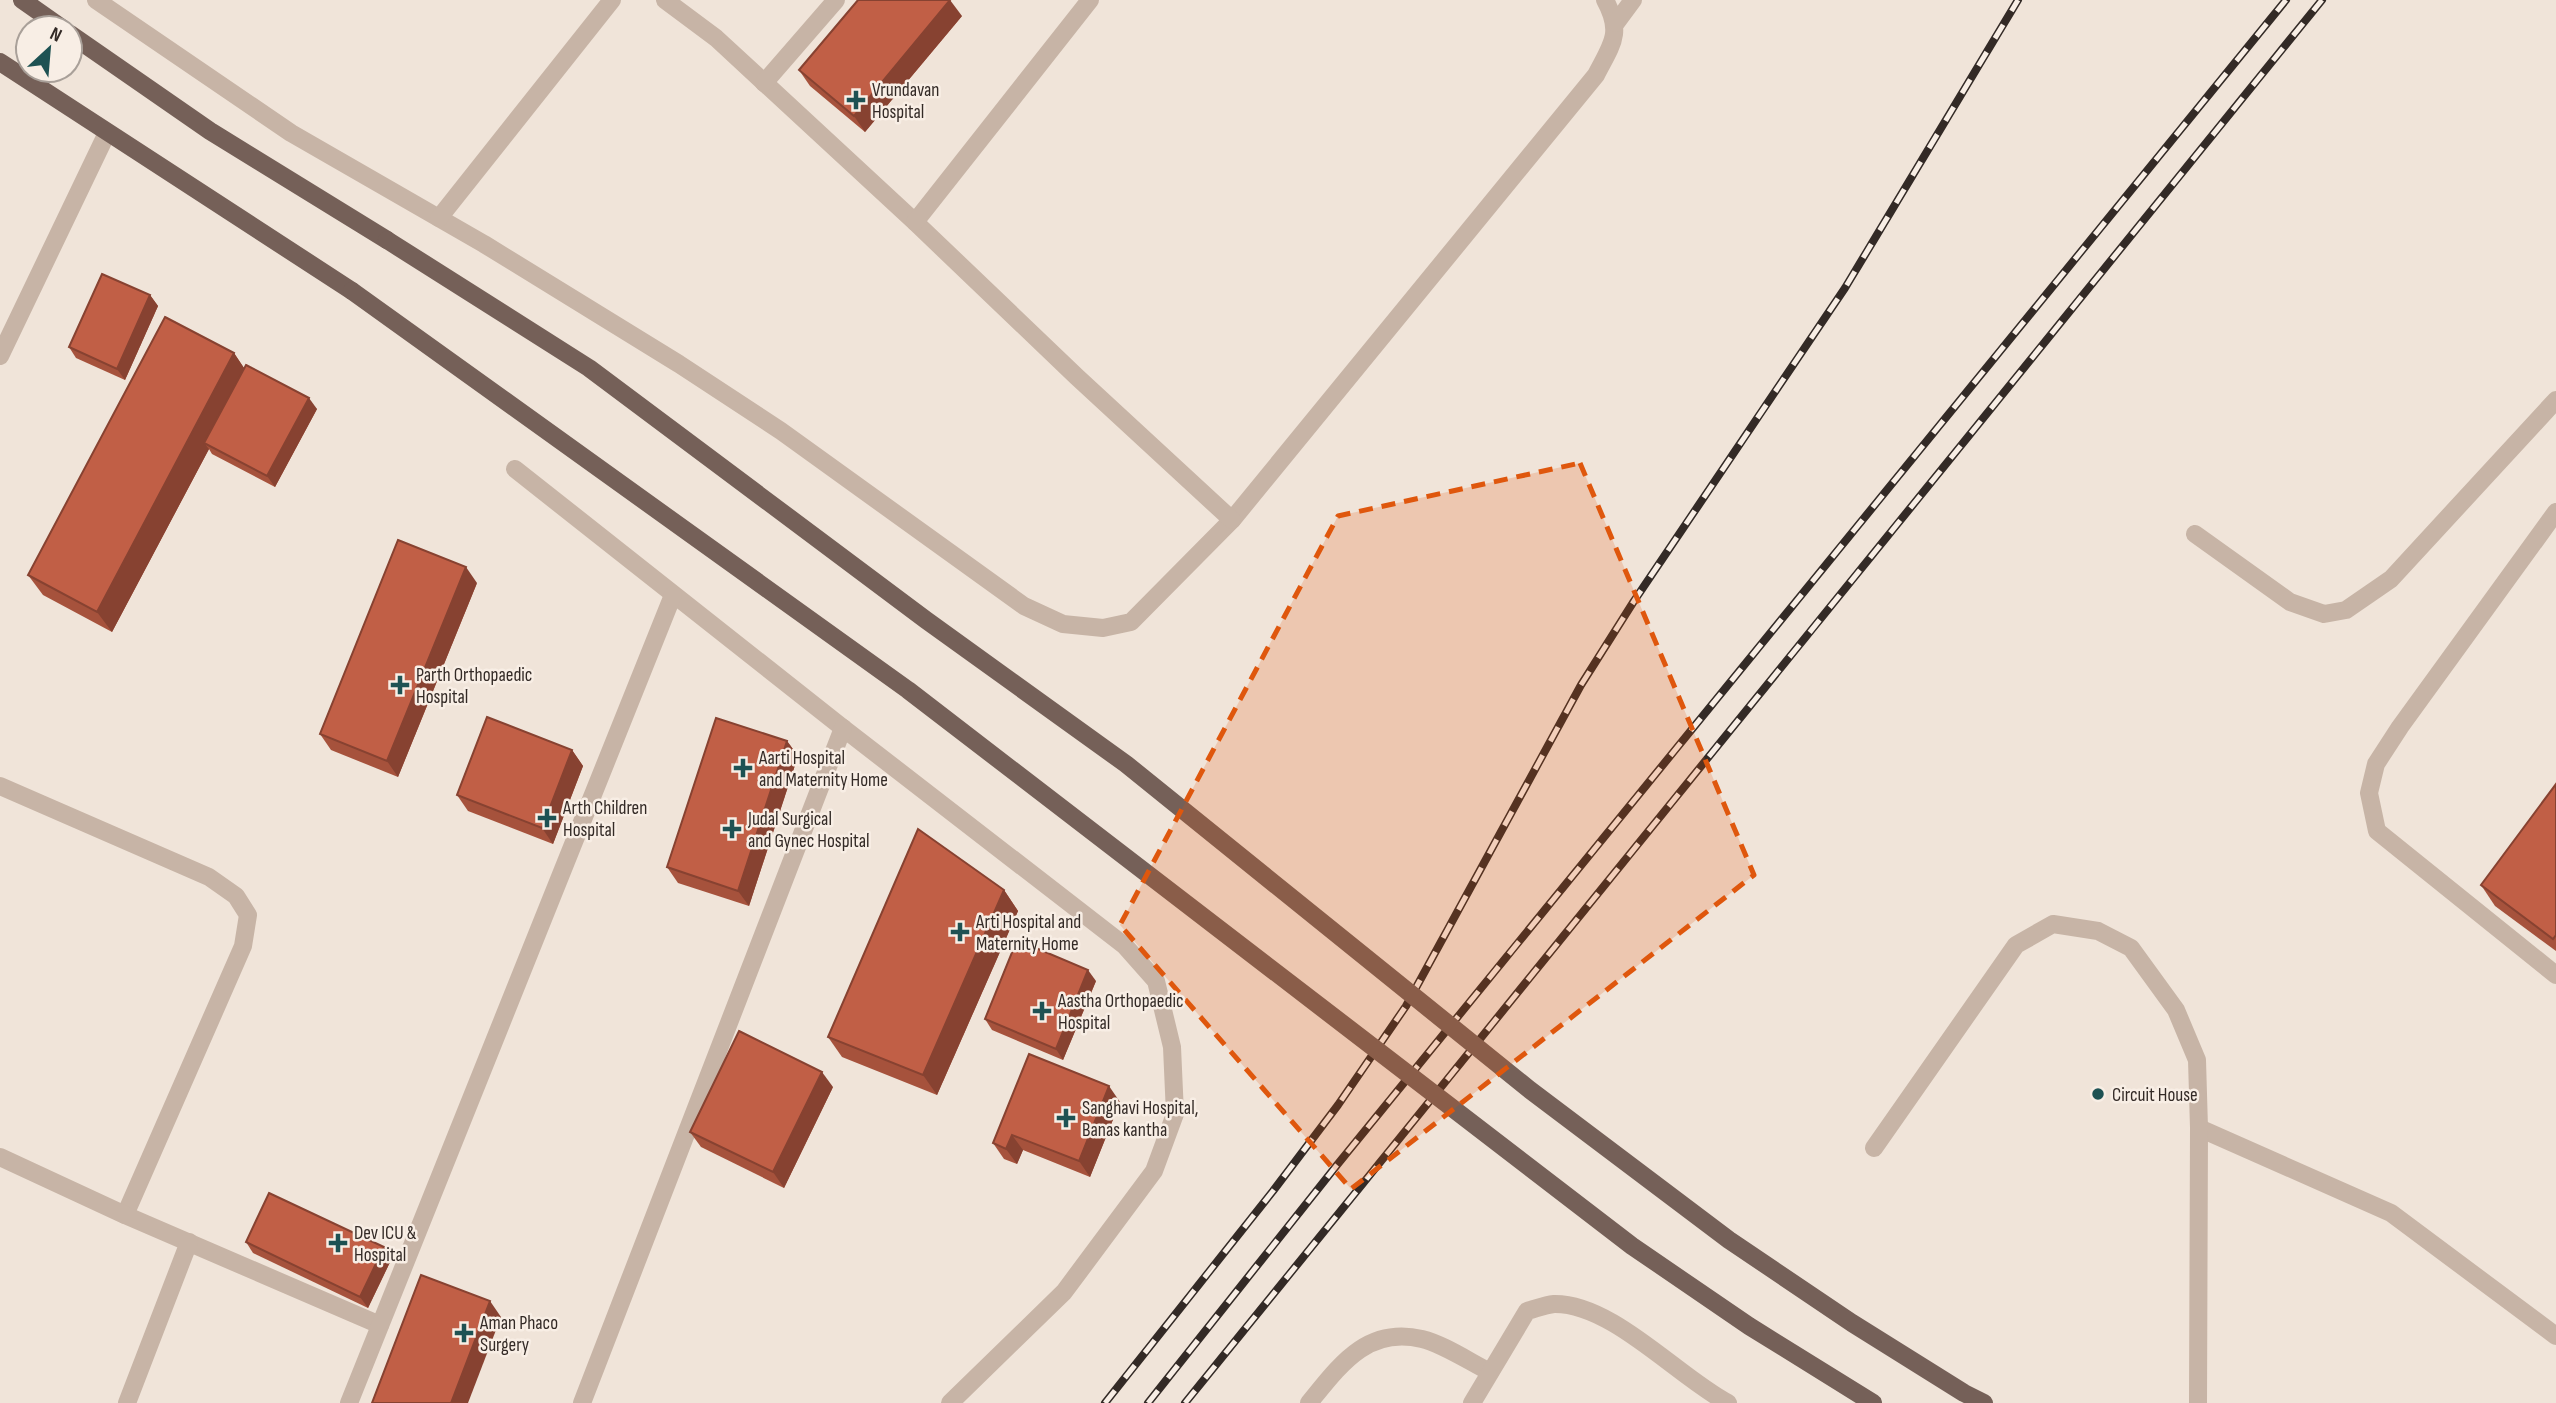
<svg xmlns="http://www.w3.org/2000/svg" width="2556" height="1403" viewBox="0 0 2556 1403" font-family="'Sofia Sans Condensed',sans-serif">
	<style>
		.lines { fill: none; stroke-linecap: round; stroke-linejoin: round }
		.street { stroke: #c7b4a6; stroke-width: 18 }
		.primary { stroke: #756058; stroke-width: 18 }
		.rail-casing { stroke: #332a26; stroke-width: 8 }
		.rail { stroke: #f8eee5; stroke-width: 5; stroke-dasharray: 16; stroke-linecap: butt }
		.primary-bridge { stroke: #756058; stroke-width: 18 }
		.wall { fill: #a6523c }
		.shaded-wall { fill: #874231 }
		.building { fill: #c15f46; stroke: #874231; stroke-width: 2 }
		.marked { fill: #df570d; fill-opacity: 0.2; stroke: #df570d; stroke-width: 5; stroke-dasharray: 14 9; stroke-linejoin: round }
		.poi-dot { fill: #1e5253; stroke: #f8eee5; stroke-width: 2.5 }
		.labels { text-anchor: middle; stroke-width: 5; stroke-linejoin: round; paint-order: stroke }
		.poi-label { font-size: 19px; fill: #332a26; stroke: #f8eee5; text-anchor: start }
	</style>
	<rect width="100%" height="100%" fill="#f0e4d9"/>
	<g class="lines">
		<g class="street">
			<path d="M96 0 291 133 484 244 679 364 781 431 1024 606 1063 624 1103 628 1131 622 1232 520 1596 75C1612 44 1623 33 1605 0"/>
			<path d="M665 0 716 38 915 222 1077 377 1232 520"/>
			<path d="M1616 23 1633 0"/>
			<path d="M764 83 836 0"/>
			<path d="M439 218 612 0"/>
			<path d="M915 222 1090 0"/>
			<path d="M0 356 107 133"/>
			<path d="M515 469 843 728 1125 946 1156 981 1172 1047 1175 1114 1154 1171 1064 1292 950 1403"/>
			<path d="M2556 512 2400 727 2376 764 2369 793 2377 831 2556 975"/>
			<path d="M2195 534 2290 602 2324 614 2346 610 2391 579 2556 400"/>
			<path d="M0 786 209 877 236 896 248 915 243 946 125 1215"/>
			<path d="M2199 1128 2391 1213 2556 1336"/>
			<path d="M1874 1148 2016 945 2053 924 2098 931 2131 948 2176 1010 2197 1060 2199 1128 2198 1403"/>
			<path d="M0 1157 125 1215 380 1325"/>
			<path d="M127 1403 189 1242"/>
			<path d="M349 1403 673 595"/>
			<path d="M582 1403 843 728"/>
			<path d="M1309 1403C1340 1365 1367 1326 1422 1339 1443 1344 1470 1362 1490 1372"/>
			<path d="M1472 1403 1527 1311C1535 1309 1545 1305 1554 1304 1612 1303 1678 1377 1728 1403"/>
		</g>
		<g class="primary">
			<path d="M22 0 62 28"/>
			<path d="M70 34 210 131 387 240"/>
			<path d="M0 62 352 291"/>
		</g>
		<g class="rail-casing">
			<g id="rail">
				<path d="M1105 1403 1273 1191 1338 1105 1406 1006 1581 685 1634 601 1845 288 2018 0"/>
				<path d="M1148 1403 1337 1165 2286 0"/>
				<path d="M1185 1403 2322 0"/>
			</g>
		</g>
		<use href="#rail" class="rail"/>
		<g class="primary-bridge">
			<path d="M387 240 589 368 926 620 1126 764 1530 1090 1729 1240 1852 1323 1964 1393 1984 1403"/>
			<path d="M352 291 908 690 1632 1246 1749 1326 1873 1403"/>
		</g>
	</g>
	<g class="wall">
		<path d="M962 16 865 132 810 86 799 70Z"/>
		<path d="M150 295 158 306 125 380 76 358 69 347Z"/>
		<path d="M234 353 244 368 317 409 275 487 212 454 209 449 112 632 43 595 28 575Z"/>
		<path d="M477 583 398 777 331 750 320 734Z"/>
		<path d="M787 741 798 756 749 906 678 883 667 867Z"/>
		<path d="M572 750 583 766 553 844 468 811 457 795Z"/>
		<path d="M2556 784V951L2495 906 2481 885Z"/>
		<path d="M1004 890 1018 911 937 1095 842 1057 828 1037Z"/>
		<path d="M1096 981 1063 1060 992 1030 985 1019Z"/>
		<path d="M1029 1054 1120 1102 1090 1177 1023 1150 1017 1164 1004 1159 993 1143Z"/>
		<path d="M833 1087 784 1188 701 1147 690 1132Z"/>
		<path d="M246 1242 392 1258 368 1308 253 1253Z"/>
	</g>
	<g class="shaded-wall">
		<path d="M950 0 962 16 865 132 854 116Z"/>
		<path d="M150 295 158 306 125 380 117 369Z"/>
		<path d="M234 353 248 374 204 443 209 449 112 632 97 612Z"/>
		<path d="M309 398 317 409 275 487 267 476Z"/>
		<path d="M466 567 477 583 398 777 387 761Z"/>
		<path d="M787 741 798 756 749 906 738 891Z"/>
		<path d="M572 750 583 766 553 844 542 828Z"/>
		<path d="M1004 890 1018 911 937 1095 923 1075Z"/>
		<path d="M1088 970 1096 981 1063 1060 1056 1049Z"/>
		<path d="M822 1072 833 1087 784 1188 773 1172Z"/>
		<path d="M1109 1086 1120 1102 1090 1177 1079 1161Z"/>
		<path d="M1012 1135 1023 1150 1017 1164 1006 1149Z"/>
		<path d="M384 1247 392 1258 368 1308 360 1297Z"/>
		<path d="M490 1301 501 1317 468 1403H451Z"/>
	</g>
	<g class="building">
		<path d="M858 0H950L854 116 799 70Z"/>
		<path d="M102 274 150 295 117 369 69 347Z"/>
		<path d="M165 317 234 353 97 612 28 575Z"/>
		<path d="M246 365 309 398 267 476 204 443Z"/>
		<path d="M398 540 466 567 387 761 320 734Z"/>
		<path d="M487 717 572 750 542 828 457 795Z"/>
		<path d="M716 718 787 741 738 891 667 867Z"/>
		<path d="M2556 784V935L2553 939 2481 885Z"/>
		<path d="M918 829 1004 890 923 1075 828 1037Z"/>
		<path d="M1017 940 1088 970 1056 1049 985 1019Z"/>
		<path d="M739 1031 822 1072 773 1172 690 1132Z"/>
		<path d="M1029 1054 1109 1086 1079 1161 1012 1135 1006 1149 993 1143Z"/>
		<path d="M269 1193 384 1247 360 1297 246 1242Z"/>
		<path d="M421 1275 490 1301 451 1403H372Z"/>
	</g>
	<path class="marked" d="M1580 463 1754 875 1351 1189 1120 925 1338 516Z"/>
	<g class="poi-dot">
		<path d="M852.5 89.5h7v7h7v7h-7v7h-7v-7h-7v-7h7z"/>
		<path d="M396.5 674.5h7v7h7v7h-7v7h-7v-7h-7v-7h7z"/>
		<path d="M739.5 757.5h7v7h7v7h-7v7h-7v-7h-7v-7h7z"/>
		<path d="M543.5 807.5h7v7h7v7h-7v7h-7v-7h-7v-7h7z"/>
		<path d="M728.5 818.5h7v7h7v7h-7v7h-7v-7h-7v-7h7z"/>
		<path d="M956.5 921.5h7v7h7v7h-7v7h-7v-7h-7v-7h7z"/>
		<path d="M1038.5 1000.5h7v7h7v7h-7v7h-7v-7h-7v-7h7z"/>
		<circle cx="2098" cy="1094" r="7"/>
		<path d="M1062.5 1107.5h7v7h7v7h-7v7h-7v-7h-7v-7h7z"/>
		<path d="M334.5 1232.5h7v7h7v7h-7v7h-7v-7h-7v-7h7z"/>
		<path d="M460.5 1322.5h7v7h7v7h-7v7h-7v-7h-7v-7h7z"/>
	</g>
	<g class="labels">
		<g class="poi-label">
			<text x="872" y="96">Vrundavan<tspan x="872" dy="22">Hospital</tspan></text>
			<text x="416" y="681">Parth Orthopaedic<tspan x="416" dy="22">Hospital</tspan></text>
			<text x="759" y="764">Aarti Hospital<tspan x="759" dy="22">and Maternity Home</tspan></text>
			<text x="563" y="814">Arth Children<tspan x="563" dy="22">Hospital</tspan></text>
			<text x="748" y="825">Judal Surgical<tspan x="748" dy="22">and Gynec Hospital</tspan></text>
			<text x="976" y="928">Arti Hospital and<tspan x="976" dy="22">Maternity Home</tspan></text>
			<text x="1058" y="1007">Aastha Orthopaedic<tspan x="1058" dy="22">Hospital</tspan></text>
			<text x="2112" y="1101">Circuit House</text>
			<text x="1082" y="1114">Sanghavi Hospital,<tspan x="1082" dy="22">Banas kantha</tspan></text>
			<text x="354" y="1239">Dev ICU &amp;<tspan x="354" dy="22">Hospital</tspan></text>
			<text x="480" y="1329">Aman Phaco<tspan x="480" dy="22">Surgery</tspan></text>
		</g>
	</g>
	<g transform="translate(49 49) rotate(26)"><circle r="33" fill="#f8eee5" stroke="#a9a099" stroke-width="2"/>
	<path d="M0-5L12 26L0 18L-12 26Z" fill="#1e5253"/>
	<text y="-10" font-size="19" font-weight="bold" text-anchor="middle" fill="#332a26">N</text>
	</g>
</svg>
